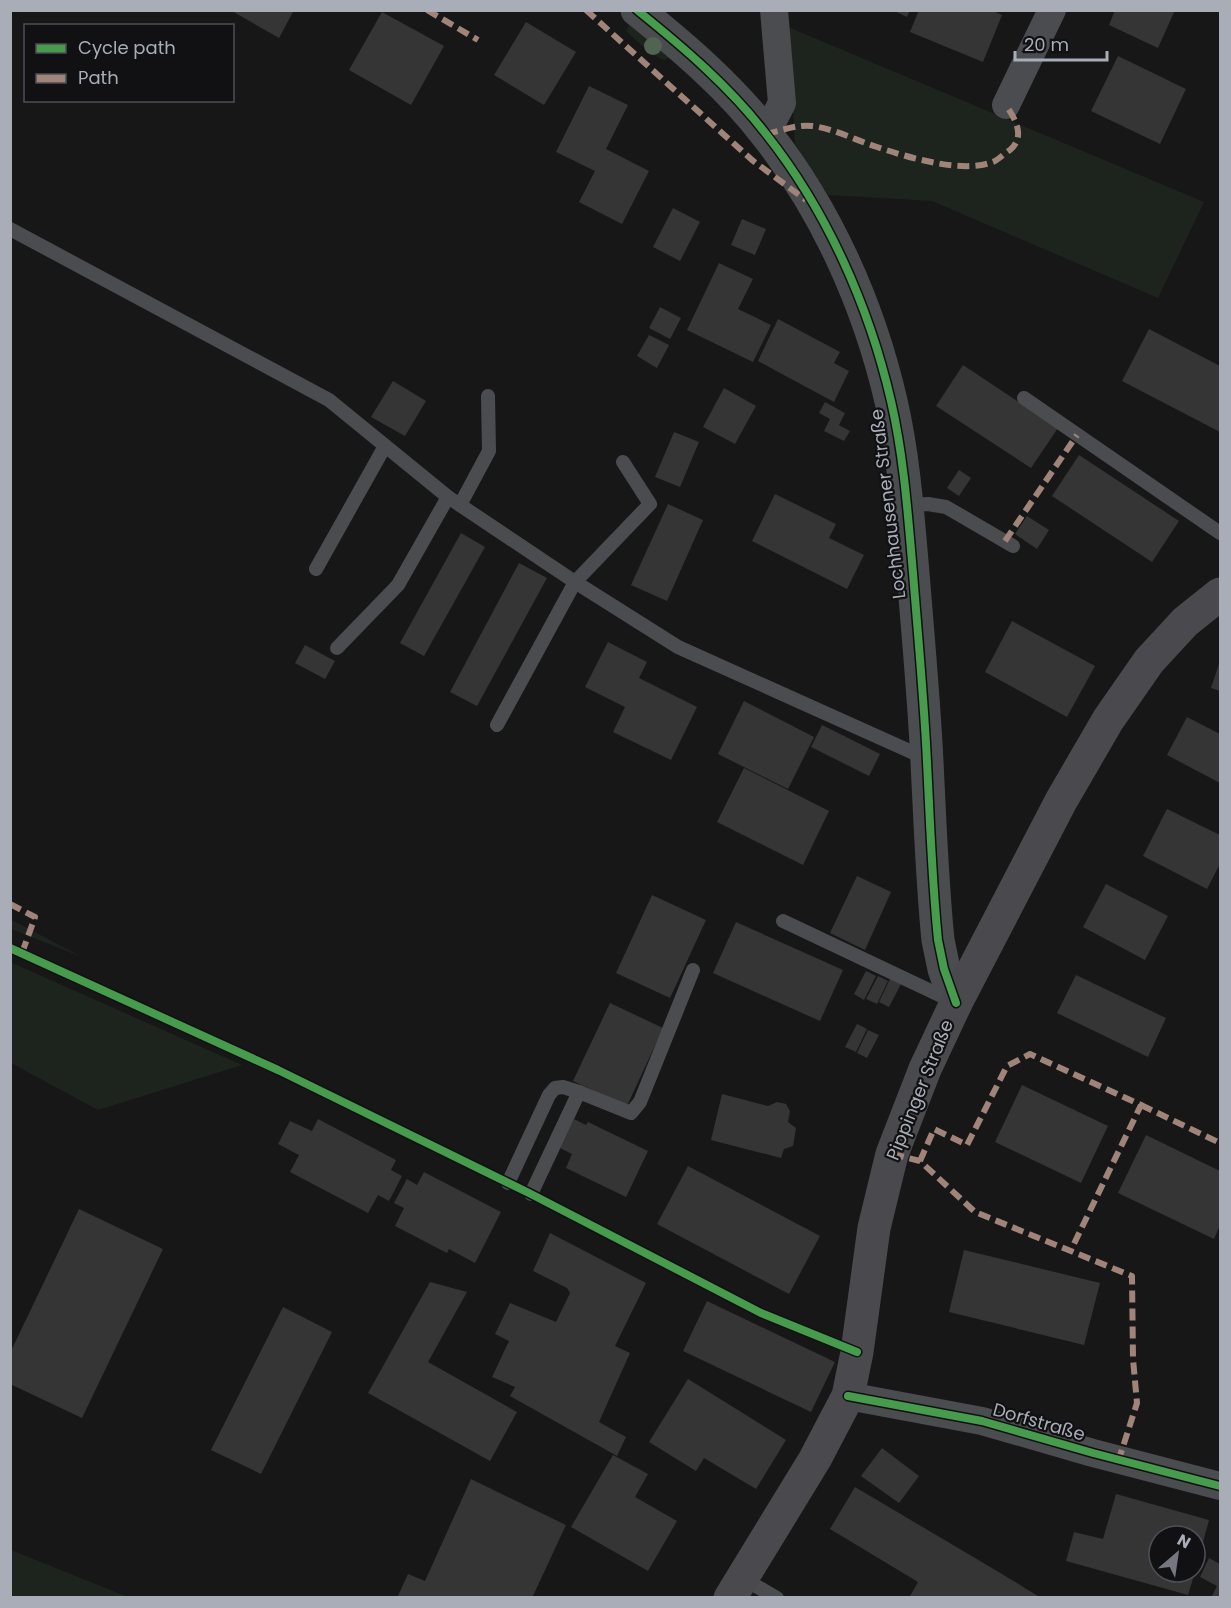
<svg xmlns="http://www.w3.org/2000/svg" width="1231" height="1608" viewBox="0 0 1231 1608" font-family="Poppins,sans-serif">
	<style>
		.green { fill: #1d241e }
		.building { fill: #353536 }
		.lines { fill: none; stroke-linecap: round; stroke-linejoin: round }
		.service { stroke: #4b4c50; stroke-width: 14 }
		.minor { stroke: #4b4c50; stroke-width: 28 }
		.tertiary { stroke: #4b4c50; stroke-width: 33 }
		.secondary { stroke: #4a4a4e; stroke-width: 33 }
		.quiet { stroke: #a18479; stroke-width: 6; stroke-dasharray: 12 6; stroke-linecap: butt }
		.cycleway-casing { stroke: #111113; stroke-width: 11 }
		.cycleway { stroke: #469c4c; stroke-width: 8 }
		.tree { fill: #506451 }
		.labels { text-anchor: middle; stroke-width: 4.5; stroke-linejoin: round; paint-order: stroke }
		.street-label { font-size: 18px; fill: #a8adb8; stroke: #111113 }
	</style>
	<rect width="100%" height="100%" fill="#171717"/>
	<g class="green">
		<path d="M631 22 674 55 664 60C649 55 638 41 626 31Z"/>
		<path d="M788 27 1204 202 1158 298 932 201 828 195 795 144Z"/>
		<path d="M10 919 82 957 11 929Z"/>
		<path d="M10 962 242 1065 98 1110 11 1063Z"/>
		<path d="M10 1550H11L128 1597H11Z"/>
	</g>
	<g class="building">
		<path d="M230 10H294L279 38Z"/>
		<path d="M892 10H910L907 17Z"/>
		<path d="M919 10H991L1002 15 983 62 910 32Z"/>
		<path d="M1115 10H1175L1158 48 1109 25Z"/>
		<path d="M382 12 444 46 411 105 349 70Z"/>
		<path d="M526 22 576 52 544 105 494 75Z"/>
		<path d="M1118 56 1186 89 1160 144 1091 111Z"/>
		<path d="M589 86 628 105 606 149 649 171 622 224 579 202 595 171 556 152Z"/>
		<path d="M673 208 700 222 680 261 653 247Z"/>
		<path d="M742 219 766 229 755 255 731 245Z"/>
		<path d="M719 263 753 279 738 309 771 325 753 362 687 330Z"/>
		<path d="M660 307 681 318 670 339 649 328Z"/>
		<path d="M778 319 840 352 834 363 849 371 834 402 758 361Z"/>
		<path d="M1149 329 1220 366V432L1122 381Z"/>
		<path d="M649 335 669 345 657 368 637 356Z"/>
		<path d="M963 365 1058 428 1031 468 936 406Z"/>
		<path d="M393 381 426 401 405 436 371 417Z"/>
		<path d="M724 388 756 406 735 444 703 427Z"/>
		<path d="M825 402 845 413 839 425 850 431 844 441 824 431 830 419 819 413Z"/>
		<path d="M674 432 699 442 680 487 655 477Z"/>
		<path d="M1079 455 1179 521 1152 562 1052 496Z"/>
		<path d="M959 470 971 478 959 496 947 488Z"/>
		<path d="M775 494 836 524 829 538 864 555 847 589 752 541Z"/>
		<path d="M668 504 703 520 667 601 631 585Z"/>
		<path d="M1027 516 1049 530 1037 549 1015 534Z"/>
		<path d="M461 533 485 547 424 656 400 643Z"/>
		<path d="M519 563 547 578 477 706 450 692Z"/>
		<path d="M1012 621 1095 666 1067 717 985 672Z"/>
		<path d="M608 642 647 662 639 678 697 707 671 760 613 732 625 707 585 687Z"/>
		<path d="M305 645 335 661 325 679 295 663Z"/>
		<path d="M1220 661V691L1211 688Z"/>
		<path d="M744 701 814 737 788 789 718 754Z"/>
		<path d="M1187 717 1220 734V783L1167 755Z"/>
		<path d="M822 725 880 754 869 776 811 747Z"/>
		<path d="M744 768 829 811 803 865 717 822Z"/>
		<path d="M1167 809 1220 835V864L1207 889 1143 856Z"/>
		<path d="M857 876 891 892 865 950 830 933Z"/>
		<path d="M1106 884 1168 916 1145 960 1083 927Z"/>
		<path d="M652 895 706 920 670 998 616 973Z"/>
		<path d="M736 922 843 970 820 1021 713 973Z"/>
		<path d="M866 971 876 976 864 1000 854 994Z"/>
		<path d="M1076 975 1166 1018 1148 1057 1057 1013Z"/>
		<path d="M878 976 888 981 877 1004 866 999Z"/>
		<path d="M890 979 901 984 889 1007 879 1002Z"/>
		<path d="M610 1003 663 1028 627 1106 573 1081Z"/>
		<path d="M857 1024 867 1029 856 1052 845 1047Z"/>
		<path d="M868 1030 879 1035 867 1058 857 1053Z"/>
		<path d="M1022 1085 1108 1126 1081 1183 995 1142Z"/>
		<path d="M722 1094 768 1106 777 1102 786 1104 790 1111 788 1122 796 1128 793 1146 784 1149 781 1158 711 1140Z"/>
		<path d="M318 1119 396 1160 391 1170 402 1176 389 1201 378 1195 368 1213 290 1172 299 1155 278 1144 290 1121 312 1131Z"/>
		<path d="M574 1119 586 1125 588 1122 648 1151 626 1197 566 1168 572 1154 560 1148Z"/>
		<path d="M1146 1135 1220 1171V1225L1214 1239 1118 1193Z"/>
		<path d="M688 1166 820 1236 789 1294 657 1224Z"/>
		<path d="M424 1172 501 1212 475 1263 449 1249 447 1253 395 1226 404 1208 394 1203 407 1179 417 1185Z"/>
		<path d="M79 1209 163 1249 82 1418 10 1384V1353Z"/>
		<path d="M550 1233 646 1283 615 1346 630 1353 599 1422 626 1437 617 1456 510 1396 515 1387 492 1377 509 1341 495 1334 510 1303 556 1322 570 1293 567 1288 533 1271Z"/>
		<path d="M964 1250 1100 1283 1084 1345 949 1312Z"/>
		<path d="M430 1282 467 1292 428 1362 517 1412 490 1461 368 1393Z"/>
		<path d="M707 1301 835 1362 811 1412 683 1351Z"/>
		<path d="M283 1307 332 1332 261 1474 211 1450Z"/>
		<path d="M688 1379 786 1440 756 1489 704 1458 696 1471 649 1442Z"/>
		<path d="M882 1448 919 1476 899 1503 861 1476Z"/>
		<path d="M613 1455 648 1474 635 1497 677 1521 648 1571 571 1527Z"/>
		<path d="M471 1479 566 1525 532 1598H397L408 1574 425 1581Z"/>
		<path d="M855 1487 1002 1574 1041 1598H909L918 1582 830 1529Z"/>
		<path d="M1116 1494 1209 1520 1196 1568 1195 1536H1159V1572H1195L1188 1595 1066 1561 1074 1532 1103 1539Z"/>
		<path d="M1209 1558 1220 1564V1598H1211L1217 1586 1200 1577Z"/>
	</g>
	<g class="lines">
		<g class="service">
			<path d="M10 229 329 400 448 497 575 582 678 647 925 758"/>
			<path d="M1024 398 1220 533"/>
			<path d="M460 505 489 451 488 396"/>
			<path d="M907 505 928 504 946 507 1013 546"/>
			<path d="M316 569 385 446"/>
			<path d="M337 648 398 585 448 497"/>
			<path d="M497 725 575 582 650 504 623 462"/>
			<path d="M783 921 952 1001"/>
			<path d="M508 1183 549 1095 555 1088 563 1087 579 1092"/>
			<path d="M531 1194 579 1092 631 1113 640 1102 693 970"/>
			<path d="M742 1578 777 1598"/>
		</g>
		<g class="minor">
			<path d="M1006 105 1052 10"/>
			<path d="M766 134 782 103 774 10"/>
			<path d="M848 1396 982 1421 1093 1453 1220 1486"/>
		</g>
		<path class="tertiary" d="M637 10C683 47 730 87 766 134 827 211 869 306 891 401 904 457 908 516 913 573 918 636 924 699 927 762 930 821 932 881 938 940L944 969 956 1003"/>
		<path class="secondary" d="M730 1598 815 1459 848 1396 857 1352 874 1228 892 1154 925 1069 956 1003 1061 801 1108 720 1149 661 1185 622 1220 594"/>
		<g class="quiet">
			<path d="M427 10 478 40"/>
			<path d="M586 10 752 160 806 200"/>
			<path d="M766 134C780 131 798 124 812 126 835 129 855 140 877 147 907 157 965 175 995 161 1000 158 1005 153 1010 150 1026 136 1015 119 1006 105"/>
			<path d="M1005 541 1077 435"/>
			<path d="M10 904 35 917 22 953"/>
			<path d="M1141 1105 1220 1143"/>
			<path d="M892 1154 920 1161 975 1212 1132 1276 1133 1359 1137 1403 1119 1459"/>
			<path d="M920 1161 934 1129 967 1145 1007 1066 1030 1054 1141 1105 1070 1252"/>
		</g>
		<g class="cycleway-casing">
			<g id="cycleway">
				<path d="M637 10C683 47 730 87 766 134 827 211 869 306 891 401 904 457 908 516 913 573 918 636 924 699 927 762 930 821 932 881 938 940L944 969 956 1003"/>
				<path d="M10 948 278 1070 529 1193 761 1313 857 1352"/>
				<path d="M848 1396 982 1421 1093 1453 1220 1486"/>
			</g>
		</g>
		<use href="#cycleway" class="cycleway"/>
	</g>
	<circle class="tree" cx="653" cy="46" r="9"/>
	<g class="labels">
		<g class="street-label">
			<text transform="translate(888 504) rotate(-97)" y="6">Lochhausener Straße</text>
			<text transform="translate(920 1090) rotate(-68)" y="6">Pippinger Straße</text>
			<text transform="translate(1039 1422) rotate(16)" y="6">Dorfstraße</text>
		</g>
	</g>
	<rect width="1231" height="1608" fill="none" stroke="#a8adb8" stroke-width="24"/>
	<rect x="24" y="24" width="210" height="78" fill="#111113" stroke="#4d4f55" stroke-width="1.5"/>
	<rect x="36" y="44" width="30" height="9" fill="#469c4c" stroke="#4d4f55" stroke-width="1.5"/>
	<text x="78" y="54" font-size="18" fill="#a8adb8">Cycle path</text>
	<rect x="36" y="74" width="30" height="9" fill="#a18479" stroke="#4d4f55" stroke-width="1.5"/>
	<text x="78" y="84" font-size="18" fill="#a8adb8">Path</text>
	<g transform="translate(1177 1554) rotate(29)"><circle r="28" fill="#111113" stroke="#4d4f55" stroke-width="1.5"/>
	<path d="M0-4.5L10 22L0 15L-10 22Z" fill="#757880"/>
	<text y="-9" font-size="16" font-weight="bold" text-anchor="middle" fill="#a8adb8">N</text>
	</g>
	<path d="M1015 51v9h92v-9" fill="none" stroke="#a8adb8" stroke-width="3"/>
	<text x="1024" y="51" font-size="18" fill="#a8adb8" stroke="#111113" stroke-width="4.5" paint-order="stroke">20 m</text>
</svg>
